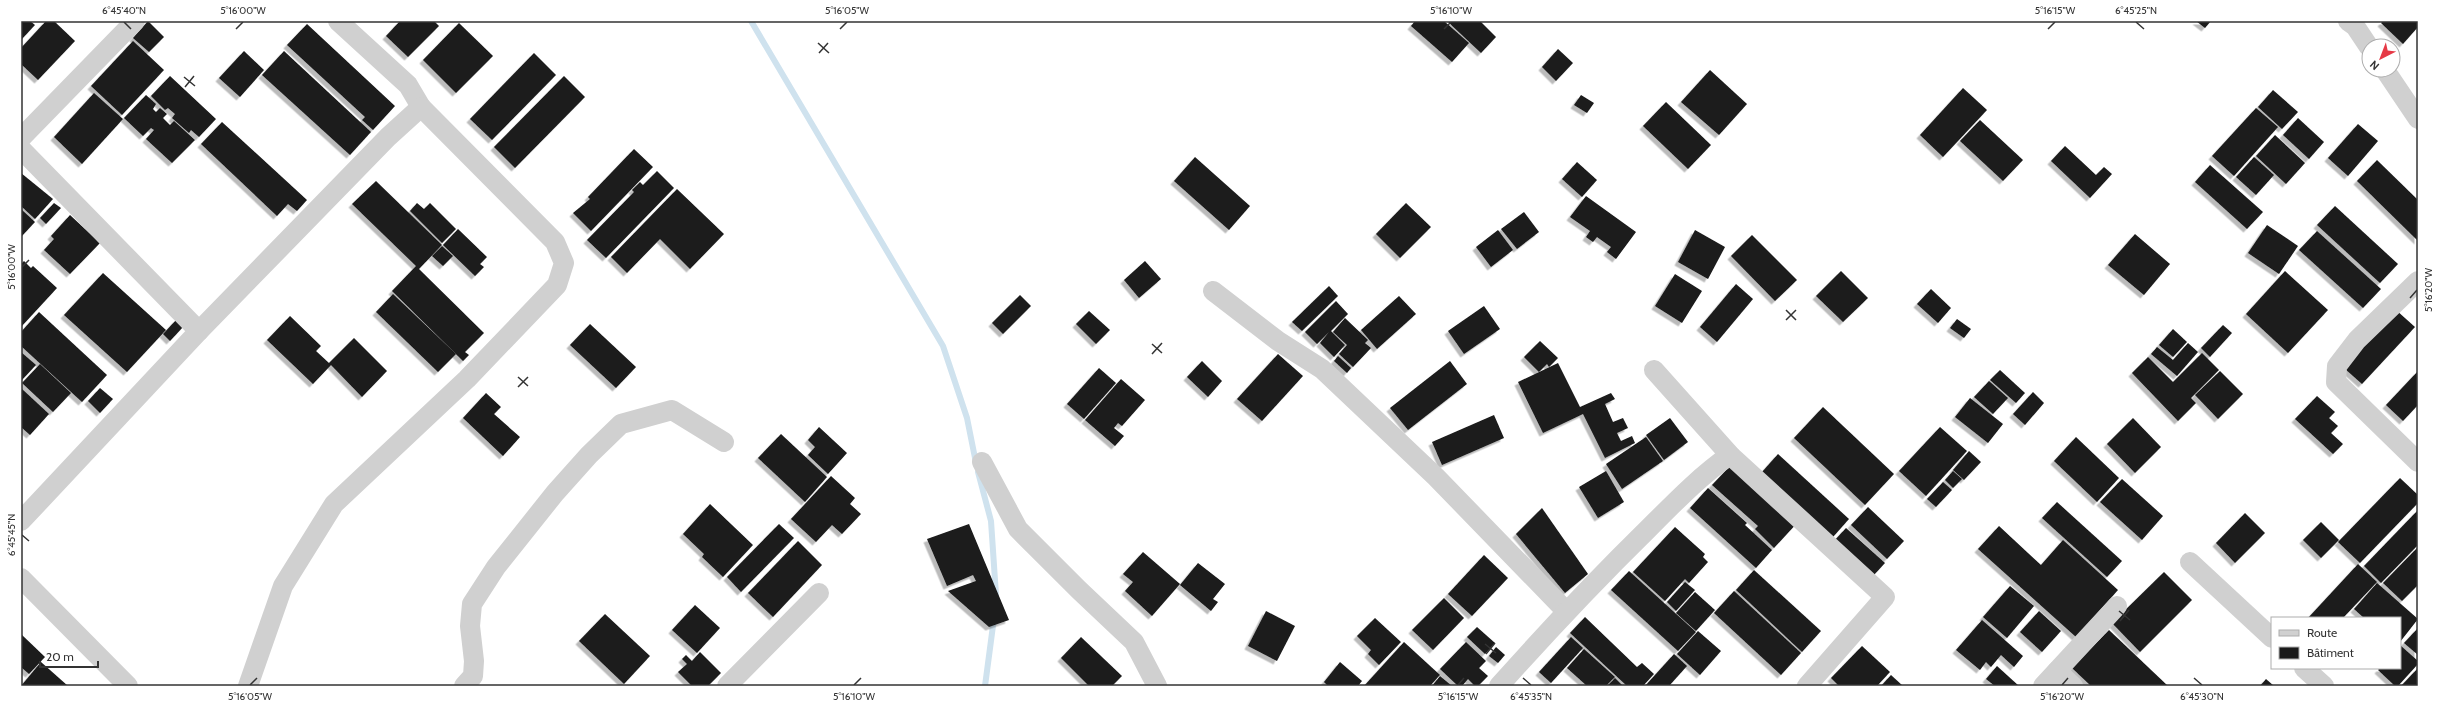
<svg xmlns="http://www.w3.org/2000/svg" width="2439" height="707" viewBox="0 0 2439 707" font-family="Cabin,sans-serif">
	<style>
		.lines { fill: none; stroke-linecap: round; stroke-linejoin: round }
		.stream { stroke: #cfe2ee; stroke-width: 6 }
		.building { fill: #1a1a1a; filter: url(#shadow) }
		.street { stroke: #d0d0d0; stroke-width: 20 }
		.ticks { fill: none; stroke: #333; stroke-width: 1.5 }
		.neatline { fill: none; stroke: #333; stroke-width: 1.5 }
		.ticks-label { font-size: 10px; text-anchor: middle; fill: #333 }
	</style>
	<defs>
		<filter id="shadow"><feDropShadow dx="-3.5" dy="3.5" stdDeviation="0" flood-color="#0004"/></filter>
	</defs>
	<rect width="100%" height="100%" fill="#fff"/>
	<g class="lines">
		<g class="stream">
			<path d="M751 21 943 346 967 418 976 463"/>
			<path d="M978 472 991 521 996 595"/>
			<path d="M985 686 994 618"/>
		</g>
	</g>
	<g class="building">
		<path d="M21 21H30L35 25 21 40Z"/>
		<path d="M46 21H54L75 41 38 80 21 64V48Z"/>
		<path d="M148 21 164 37 149 52 133 38Z"/>
		<path d="M400 21H434L439 26 408 57 386 36Z"/>
		<path d="M1415 21H1444L1469 43 1452 62 1411 26Z"/>
		<path d="M1447 21H1480L1496 37 1481 53Z"/>
		<path d="M2196 21H2211L2205 28Z"/>
		<path d="M2383 21H2418V27L2403 44 2381 23Z"/>
		<path d="M459 23 493 56 456 93 423 60Z"/>
		<path d="M307 24 395 106 373 130 362 120 365 117 287 45Z"/>
		<path d="M133 41 164 70 122 115 91 86Z"/>
		<path d="M1558 49 1573 63 1556 81 1542 67Z"/>
		<path d="M244 51 264 70 240 97 219 78Z"/>
		<path d="M284 51 371 132 350 155 262 75Z"/>
		<path d="M534 53 556 75 492 140 470 119Z"/>
		<path d="M1710 70 1747 104 1719 135 1681 102Z"/>
		<path d="M170 76 216 119 199 137 191 130 189 133 172 118 175 114 168 108 165 110 151 96Z"/>
		<path d="M564 76 585 97 515 168 494 147Z"/>
		<path d="M1963 88 1987 110 1943 157 1920 135Z"/>
		<path d="M2273 90 2298 112 2282 129 2258 107Z"/>
		<path d="M94 93 123 119 82 164 54 137Z"/>
		<path d="M146 95 156 104 153 109 156 112 160 108 167 114 163 118 170 125 174 121 195 140 172 163 146 139 154 130 151 128 143 136 124 118Z"/>
		<path d="M1581 95 1594 103 1587 113 1574 105Z"/>
		<path d="M1666 102 1711 145 1688 169 1643 126Z"/>
		<path d="M2256 108 2278 127 2234 176 2212 156Z"/>
		<path d="M2298 118 2324 142 2309 159 2283 135Z"/>
		<path d="M1980 120 2023 160 2003 181 1960 141Z"/>
		<path d="M222 122 307 200 297 211 288 204 277 216 201 144Z"/>
		<path d="M2358 124 2378 141 2348 176 2328 158Z"/>
		<path d="M2275 135 2305 163 2286 184 2256 156Z"/>
		<path d="M2065 146 2096 175 2104 167 2112 174 2090 198 2051 161Z"/>
		<path d="M634 149 653 167 591 231 573 213 590 199 588 197Z"/>
		<path d="M1195 157 1250 206 1229 230 1174 181Z"/>
		<path d="M2254 157 2274 175 2256 195 2236 177Z"/>
		<path d="M2377 160 2418 200V241L2357 181Z"/>
		<path d="M1577 162 1597 180 1582 197 1562 179Z"/>
		<path d="M2210 165 2263 212 2247 229 2195 182Z"/>
		<path d="M657 171 674 188 606 258 587 240 634 192 632 190 640 182 643 185Z"/>
		<path d="M21 173 53 199 35 219 21 206Z"/>
		<path d="M376 181 442 245 419 269 484 333 465 352 469 355 463 361 392 291 416 266 352 204Z"/>
		<path d="M677 189 724 234 690 269 660 239 627 273 611 257Z"/>
		<path d="M1586 196 1636 232 1616 259 1607 252 1611 247 1597 237 1593 242 1586 237 1590 231 1570 217Z"/>
		<path d="M54 203 61 208 46 224 40 218Z"/>
		<path d="M417 203 424 209 430 203 456 229 442 243 410 211Z"/>
		<path d="M1406 203 1431 227 1400 258 1376 234Z"/>
		<path d="M2335 206 2398 264 2380 283 2317 225Z"/>
		<path d="M21 209 35 222 21 237Z"/>
		<path d="M1524 212 1539 232 1517 249 1501 229Z"/>
		<path d="M70 215 100 243 70 274 44 250 54 239 51 236Z"/>
		<path d="M2267 225 2298 246 2279 274 2248 253Z"/>
		<path d="M458 229 487 257 480 264 484 267 475 276 443 245Z"/>
		<path d="M1498 230 1513 250 1491 267 1476 247Z"/>
		<path d="M1695 230 1725 247 1708 279 1678 262Z"/>
		<path d="M2317 231 2381 289 2363 308 2299 250Z"/>
		<path d="M2135 234 2170 264 2144 295 2108 265Z"/>
		<path d="M1752 235 1797 280 1775 301 1731 256Z"/>
		<path d="M442 246 453 256 443 266 432 256Z"/>
		<path d="M24 261 31 268 33 266 57 288 21 327V264Z"/>
		<path d="M1145 261 1161 279 1139 298 1124 280Z"/>
		<path d="M1841 271 1868 298 1843 322 1816 296Z"/>
		<path d="M2285 271 2328 310 2288 353 2246 314Z"/>
		<path d="M103 273 166 330 127 372 64 315Z"/>
		<path d="M1675 274 1702 291 1682 323 1655 306Z"/>
		<path d="M1736 284 1753 299 1717 342 1700 327Z"/>
		<path d="M1329 286 1338 296 1302 331 1292 322Z"/>
		<path d="M1931 289 1951 308 1938 323 1917 304Z"/>
		<path d="M393 294 456 354 438 372 376 312Z"/>
		<path d="M1020 295 1031 306 1003 334 992 323Z"/>
		<path d="M1399 296 1416 314 1377 349 1361 330Z"/>
		<path d="M1336 301 1348 314 1331 331 1345 345 1334 357 1320 343 1329 332 1317 344 1305 332Z"/>
		<path d="M1484 306 1500 329 1464 354 1448 331Z"/>
		<path d="M2396 310 2415 327 2362 384 2344 368Z"/>
		<path d="M1089 311 1110 330 1096 344 1076 324Z"/>
		<path d="M39 312 107 375 82 402 21 346V332Z"/>
		<path d="M290 316 321 346 316 351 329 363 354 338 387 371 362 397 331 365 313 384 267 340Z"/>
		<path d="M1345 318 1368 340 1365 343 1371 348 1353 367 1339 354 1347 345 1333 332Z"/>
		<path d="M177 319 184 326 170 341 163 334Z"/>
		<path d="M1957 319 1971 329 1964 338 1950 328Z"/>
		<path d="M590 324 636 367 616 388 570 345Z"/>
		<path d="M2223 325 2232 333 2210 357 2201 348Z"/>
		<path d="M2173 329 2187 342 2173 357 2159 345Z"/>
		<path d="M1540 341 1558 358 1549 367 1547 364 1539 372 1524 357Z"/>
		<path d="M2188 343 2198 352 2177 376 2151 354 2157 347 2173 360Z"/>
		<path d="M21 352 36 365 21 381Z"/>
		<path d="M2202 353 2219 370 2191 398 2196 403 2178 421 2132 373 2148 357 2173 382Z"/>
		<path d="M1278 354 1303 376 1262 421 1237 399Z"/>
		<path d="M1338 356 1351 368 1347 373 1334 361Z"/>
		<path d="M1202 361 1222 381 1208 397 1187 377Z"/>
		<path d="M1450 361 1467 384 1408 430 1390 408Z"/>
		<path d="M1558 363 1580 407 1611 393 1615 399 1605 404 1613 422 1623 418 1628 428 1617 433 1621 441 1632 436 1635 443 1605 458 1583 414 1543 433 1518 382Z"/>
		<path d="M40 364 71 393 53 412 22 383Z"/>
		<path d="M1099 368 1116 383 1084 419 1067 404Z"/>
		<path d="M2000 370 2025 393 2016 403 1990 380Z"/>
		<path d="M2220 371 2243 394 2218 419 2195 395Z"/>
		<path d="M2418 371V405L2403 421 2386 405Z"/>
		<path d="M1121 379 1145 400 1122 426 1118 423 1114 428 1124 436 1115 446 1085 420Z"/>
		<path d="M1989 381 2008 398 1993 414 1974 397Z"/>
		<path d="M21 388 49 414 30 435 21 427Z"/>
		<path d="M100 388 113 399 100 413 88 401Z"/>
		<path d="M2033 392 2044 403 2025 425 2013 414Z"/>
		<path d="M486 393 501 407 494 414 520 437 503 456 463 418Z"/>
		<path d="M2317 396 2335 412 2329 418 2338 426 2331 433 2343 444 2333 454 2295 419Z"/>
		<path d="M1970 398 2003 424 1988 443 1955 417Z"/>
		<path d="M1823 407 1894 474 1865 505 1794 438Z"/>
		<path d="M1494 415 1504 438 1442 465 1432 442Z"/>
		<path d="M1670 418 1688 442 1664 460 1646 435Z"/>
		<path d="M2133 418 2161 447 2135 473 2107 444Z"/>
		<path d="M819 427 847 453 828 474 808 455 815 447 808 440Z"/>
		<path d="M1940 427 1967 451 1926 496 1899 471Z"/>
		<path d="M781 434 827 477 805 502 758 458Z"/>
		<path d="M1646 437 1663 461 1622 489 1606 464Z"/>
		<path d="M2076 437 2119 478 2097 502 2054 461Z"/>
		<path d="M1969 451 1981 462 1964 480 1953 470Z"/>
		<path d="M1778 454 1849 519 1833 537 1762 472Z"/>
		<path d="M1733 463 1798 522 1774 548 1755 529 1758 526 1712 485Z"/>
		<path d="M1606 471 1624 502 1598 518 1579 487Z"/>
		<path d="M1953 471 1962 479 1953 488 1945 480Z"/>
		<path d="M831 476 855 498 850 504 861 514 842 534 832 525 816 542 791 519Z"/>
		<path d="M2400 478 2418 495V503L2360 563 2338 542Z"/>
		<path d="M2122 479 2163 516 2142 540 2100 502Z"/>
		<path d="M1943 482 1952 490 1936 507 1927 499Z"/>
		<path d="M1708 488 1747 523 1745 525 1772 550 1756 568 1690 508Z"/>
		<path d="M2057 502 2122 561 2107 577 2042 518Z"/>
		<path d="M710 504 753 545 723 577 702 557 704 554 683 534Z"/>
		<path d="M1868 507 1904 541 1887 559 1851 525Z"/>
		<path d="M1542 508 1588 574 1565 593 1516 534Z"/>
		<path d="M2418 510V545L2381 583 2364 566Z"/>
		<path d="M2245 513 2265 533 2235 563 2216 543Z"/>
		<path d="M2321 522 2339 540 2321 558 2303 540Z"/>
		<path d="M779 524 794 538 741 592 727 577Z"/>
		<path d="M969 524 1009 620 989 627 948 591 976 581 973 575 947 586 927 539Z"/>
		<path d="M1999 526 2041 565 2063 540 2118 590 2076 637 1978 549Z"/>
		<path d="M1675 527 1705 554 1703 557 1708 562 1689 583 1685 579 1665 601 1633 572Z"/>
		<path d="M1846 528 1885 563 1873 576 1834 541Z"/>
		<path d="M798 541 822 565 773 617 748 593Z"/>
		<path d="M2418 547V585L2402 601 2383 583Z"/>
		<path d="M1143 552 1180 584 1152 616 1125 591 1133 582 1123 574Z"/>
		<path d="M1484 555 1508 578 1472 616 1448 594Z"/>
		<path d="M1198 563 1225 584 1213 599 1218 602 1211 611 1180 585Z"/>
		<path d="M2358 564 2377 582 2343 618H2308Z"/>
		<path d="M1754 570 1821 631 1802 652 1736 590Z"/>
		<path d="M1629 571 1696 632 1678 651 1611 590Z"/>
		<path d="M2164 572 2192 600 2140 652 2112 623Z"/>
		<path d="M1685 582 1695 590 1676 611 1667 602Z"/>
		<path d="M2377 583 2418 619 2400 642V618H2364L2354 609Z"/>
		<path d="M2010 586 2034 606 2007 638 1983 617Z"/>
		<path d="M1734 591 1801 653 1781 675 1714 613Z"/>
		<path d="M1695 592 1715 610 1696 631 1676 613Z"/>
		<path d="M1444 598 1464 618 1433 650 1412 630Z"/>
		<path d="M695 605 720 628 697 653 672 630Z"/>
		<path d="M1266 611 1295 626 1277 661 1248 646Z"/>
		<path d="M2039 611 2061 631 2042 652 2020 632Z"/>
		<path d="M605 614 650 656 624 684 579 641Z"/>
		<path d="M1585 617 1637 667 1642 663 1654 674 1643 686H1627L1570 633Z"/>
		<path d="M1375 618 1401 642 1379 665 1368 654 1371 650 1357 636Z"/>
		<path d="M1982 620 2023 656 2014 667 2001 655 1991 667 1986 662 1980 670 1956 650Z"/>
		<path d="M1477 627 1495 643 1485 654 1467 637Z"/>
		<path d="M2418 628V655L2404 643Z"/>
		<path d="M2109 630 2168 686H2091L2072 668Z"/>
		<path d="M1698 631 1721 651 1700 675 1677 654Z"/>
		<path d="M21 634 45 657 29 674 21 667Z"/>
		<path d="M1081 637 1122 676 1112 686H1089L1061 658Z"/>
		<path d="M1571 637 1583 648 1551 683 1539 672Z"/>
		<path d="M1404 642 1440 675 1430 686H1364Z"/>
		<path d="M1466 642 1486 661 1479 668 1488 676 1478 686H1475L1468 679 1462 686H1458L1440 669Z"/>
		<path d="M2400 645 2418 661V664L2398 686H2395L2378 670 2380 668H2400Z"/>
		<path d="M1862 646 1890 672 1877 686H1839L1831 678Z"/>
		<path d="M1496 647 1505 655 1498 663 1489 656Z"/>
		<path d="M1584 649 1615 677 1606 686H1587L1567 668Z"/>
		<path d="M700 652 721 673 708 686H692L678 672 687 664 682 659 686 655 692 661Z"/>
		<path d="M1674 654 1687 666 1669 686H1645Z"/>
		<path d="M41 662 68 686H21Z"/>
		<path d="M1340 662 1362 681 1358 686H1328L1324 682Z"/>
		<path d="M1997 666 2019 686H1995L1986 679Z"/>
		<path d="M2418 668V686H2401Z"/>
		<path d="M1891 675 1903 686H1881Z"/>
		<path d="M1440 676 1452 686H1432Z"/>
		<path d="M1615 678 1623 686H1607Z"/>
		<path d="M2266 679 2274 686H2260Z"/>
	</g>
	<g class="lines">
		<g class="street">
			<path d="M2348 21 2355 26 2369 47"/>
			<path d="M2385 70 2418 119"/>
			<path d="M21 138 135 21"/>
			<path d="M21 149 199 331"/>
			<path d="M2418 281 2357 340 2337 366 2336 382 2418 462"/>
			<path d="M1213 291 1278 341 1322 369 1436 477 1566 611"/>
			<path d="M1654 370 1730 455 1885 597 1807 686"/>
			<path d="M982 462 1018 529 1079 590 1134 642 1157 686"/>
			<path d="M21 521 199 331 388 137 421 107 408 85 338 21"/>
			<path d="M2190 562 2272 638"/>
			<path d="M21 578 128 686"/>
			<path d="M2304 668 2324 686"/>
			<path d="M2057 671 2073 686"/>
			<path d="M248 686 283 586 334 504 467 379 557 285 564 263 555 242 421 107"/>
			<path d="M464 686 473 676 474 661 470 626 472 604 496 567 555 493 589 455 621 424 672 410 724 442"/>
			<path d="M727 686 819 593"/>
			<path d="M1499 686C1547 632 1597 579 1649 528 1675 502 1700 476 1730 455"/>
			<path d="M2043 686 2117 606"/>
		</g>
	</g>
	<path class="ticks" d="M124 22 131 29M2136 22 2144 29M236 29 243 22M840 29 847 22M1444 29 1451 22M2048 29 2055 22M818 43 829 53M819 53 828 43M184 77 195 86M185 87 194 76M22 267 29 260M2410 298 2417 290M1786 310 1796 320M1786 320 1796 310M1152 344 1162 353M1152 354 1162 343M518 377 528 386M518 387 528 377M22 535 29 541M2119 611 2130 620M2120 621 2129 610M1485 644 1496 653M1486 654 1495 643M1523 678 1531 685M2194 678 2202 685M250 685 257 678M854 685 861 678M1458 685 1464 678M2062 685 2068 678"/>
	<rect width="2439" height="707" fill="none" stroke="#ffffff" stroke-width="44"/>
	<rect x="2271" y="617" width="130" height="52" fill="#ffffff" stroke="#adadad"/>
	<rect x="2279" y="630" width="20" height="6" fill="#d0d0d0" stroke="#adadad"/>
	<text x="2307" y="637" font-size="12" fill="#333333">Route</text>
	<rect x="2279" y="647" width="20" height="12" fill="#1a1a1a" stroke="#adadad"/>
	<text x="2307" y="657" font-size="12" fill="#333333">Bâtiment</text>
	<g transform="translate(2381 58) rotate(222)"><circle r="19" fill="#ffffff" stroke="#adadad"/>
	<path d="M0-3L7 15L0 10L-7 15Z" fill="#e63946"/>
	<text y="-6" font-size="11" font-weight="bold" text-anchor="middle" fill="#333333">N</text>
	</g>
	<path d="M40 661v6h58v-6" fill="none" stroke="#333333" stroke-width="2"/>
	<text x="46" y="661" font-size="12" fill="#333333" stroke="#ffffff" stroke-width="3" paint-order="stroke">20 m</text>
	<rect x="22" y="22" width="2395" height="663" class="neatline"/>
	<g class="ticks-label">
		<text x="124" y="14">6°45'40"N</text>
		<text x="243" y="14">5°16'00"W</text>
		<text x="847" y="14">5°16'05"W</text>
		<text x="1451" y="14">5°16'10"W</text>
		<text x="2055" y="14">5°16'15"W</text>
		<text x="2136" y="14">6°45'25"N</text>
		<text transform="translate(11 267) rotate(-90)" y="4">5°16'00"W</text>
		<text transform="translate(2428 290) rotate(-90)" y="4">5°16'20"W</text>
		<text transform="translate(11 535) rotate(-90)" y="4">6°45'45"N</text>
		<text x="250" y="700">5°16'05"W</text>
		<text x="854" y="700">5°16'10"W</text>
		<text x="1458" y="700">5°16'15"W</text>
		<text x="1531" y="700">6°45'35"N</text>
		<text x="2062" y="700">5°16'20"W</text>
		<text x="2202" y="700">6°45'30"N</text>
	</g>
</svg>
